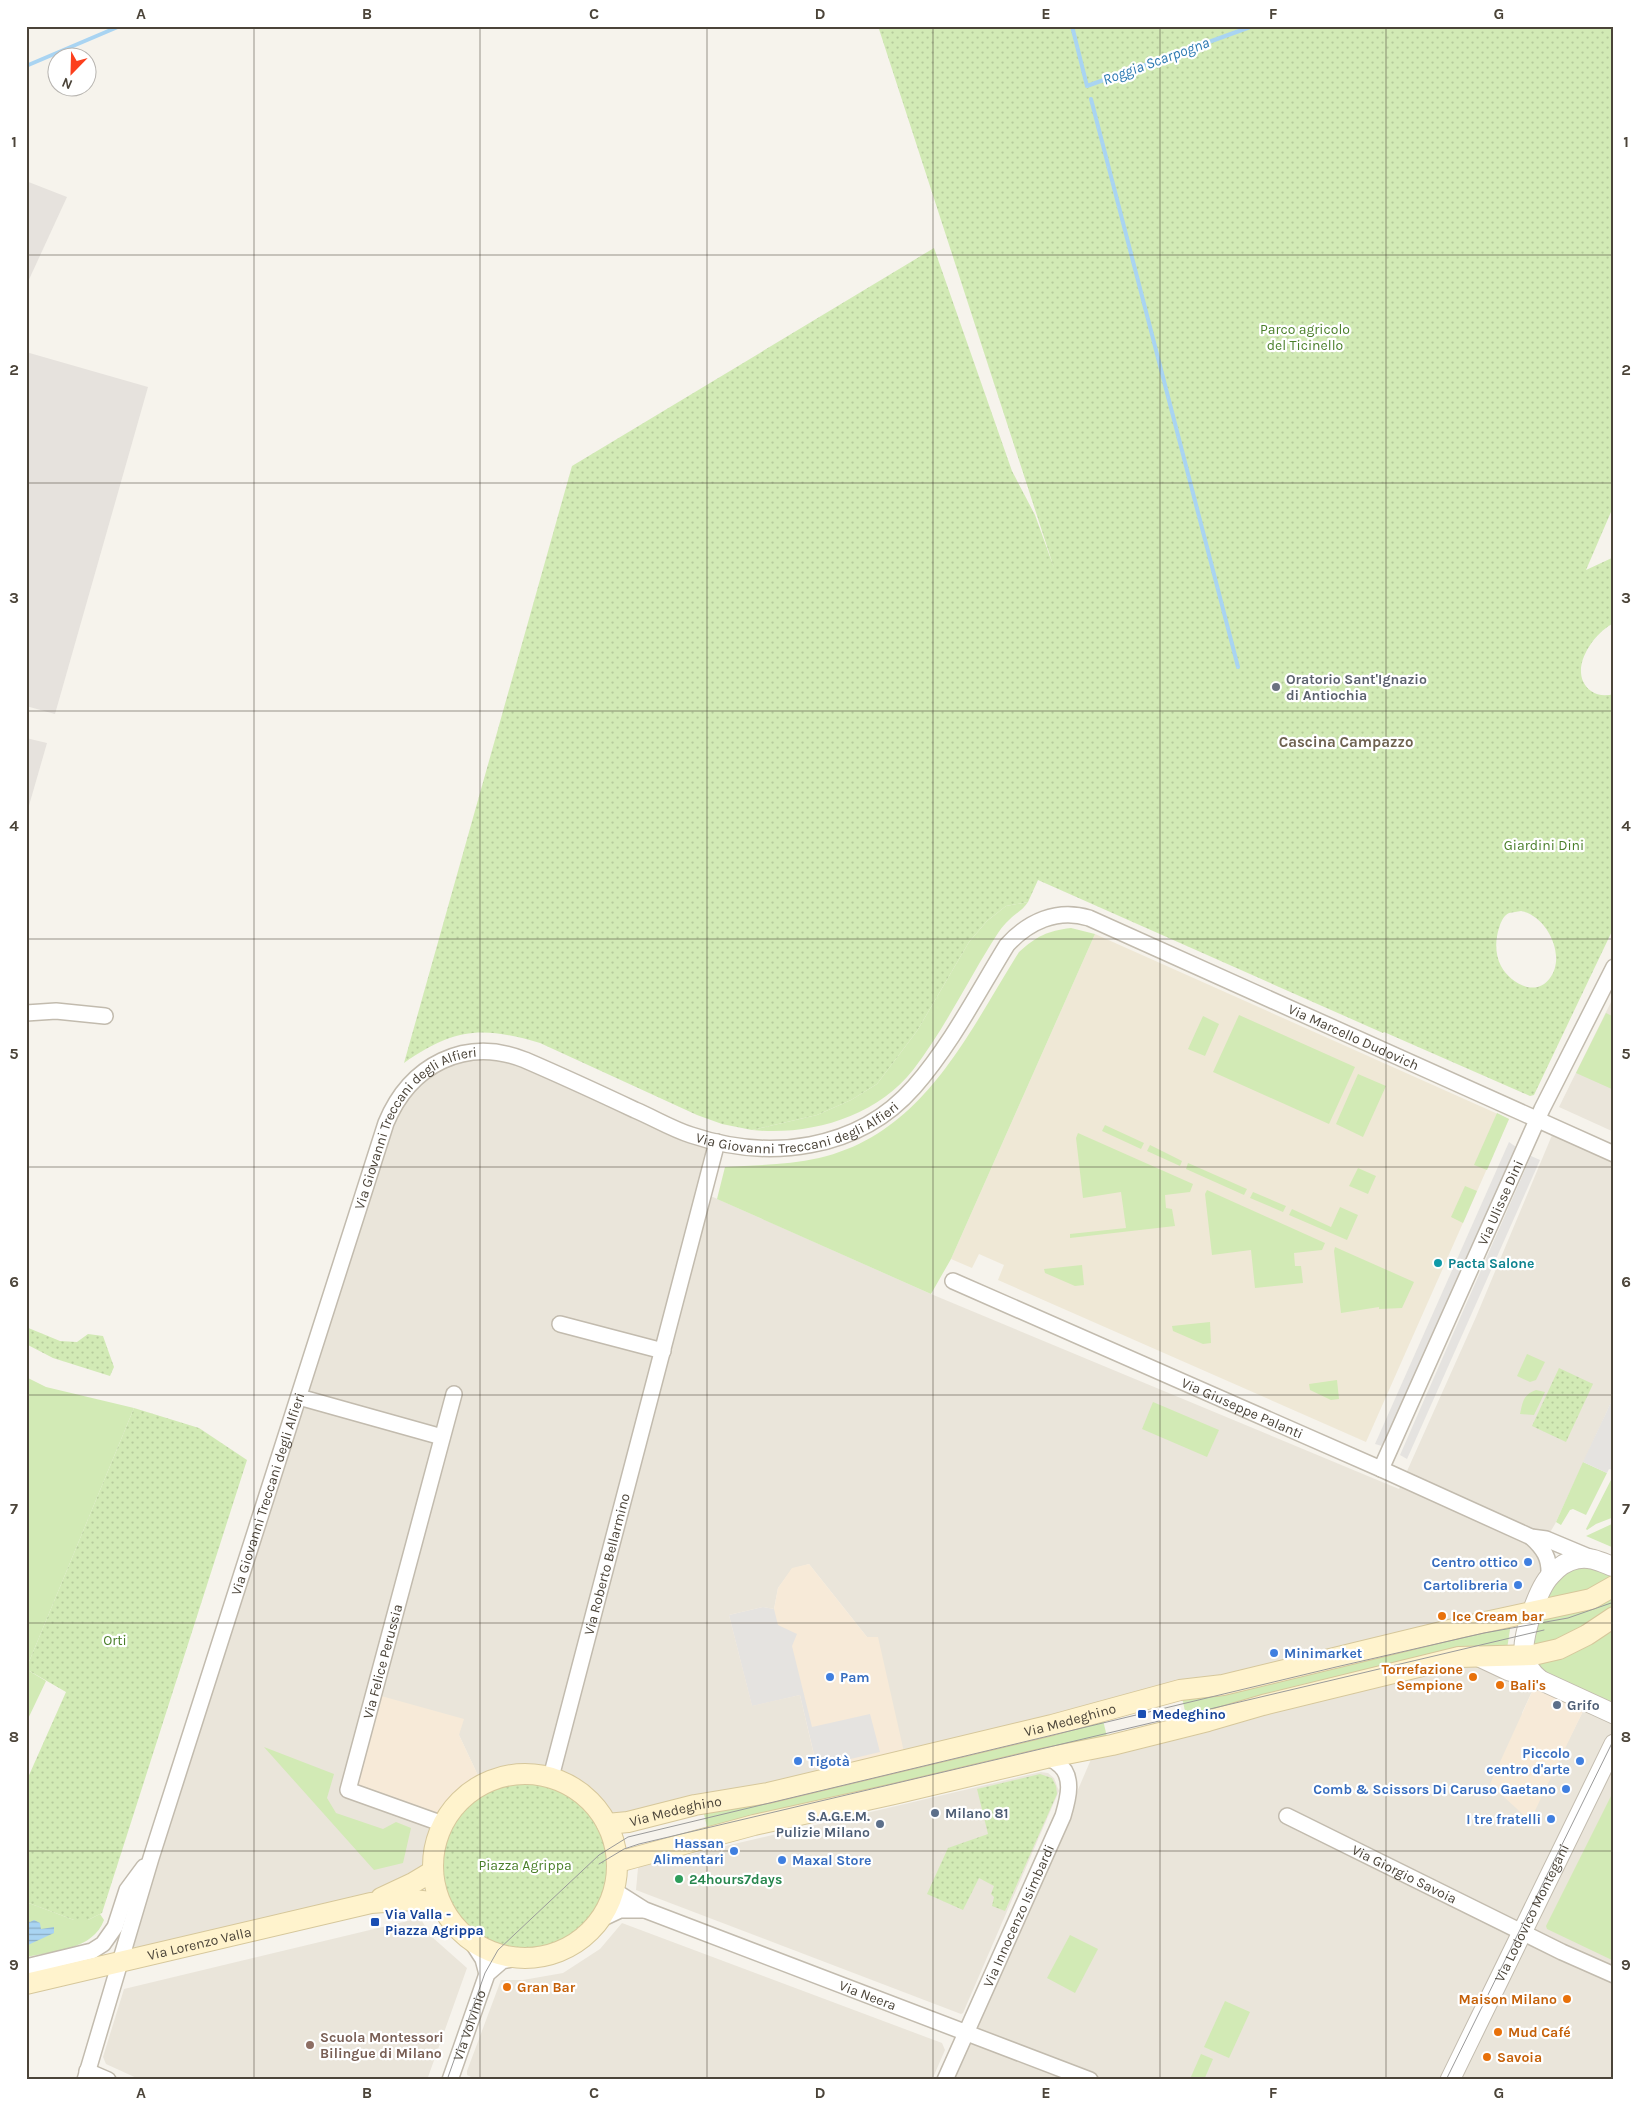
<svg xmlns="http://www.w3.org/2000/svg" width="1640" height="2106" viewBox="0 0 1640 2106" font-family="Karla,sans-serif">
	<style>
		.residential { fill: #eae5da }
		.commercial { fill: #f7ead8 }
		.industrial { fill: #e6e2dd }
		.education { fill: #efe8d6 }
		.grass { fill: #d2eab5 }
		.park { fill: url(#park-dots); fill-rule: evenodd }
		.parking { fill: #e5e3e0 }
		.water { fill: url(#water-rules) }
		.lines { fill: none; stroke-linecap: round; stroke-linejoin: round }
		.stream { stroke: #a9d4f2; stroke-width: 4 }
		.minor-casing { stroke: #c2bbae; stroke-width: 18 }
		.tertiary-casing { stroke: #c2bbae; stroke-width: 21 }
		.secondary-casing { stroke: #d6c79b; stroke-width: 22 }
		.minor { stroke: #fff; stroke-width: 15 }
		.tertiary { stroke: #fff; stroke-width: 19 }
		.secondary { stroke: #fff3cd; stroke-width: 20 }
		.tram { stroke: #9a9a9a; stroke-width: 1 }
		.grid { fill: none; stroke: #4b4439; stroke-width: 1; stroke-opacity: 0.55 }
		.worship-dot { fill: #6b7280; stroke: #fff; stroke-width: 2 }
		.culture-dot { fill: #0f9aa8; stroke: #fff; stroke-width: 2 }
		.shop-dot { fill: #3f7fe0; stroke: #fff; stroke-width: 2 }
		.food-dot { fill: #e8710a; stroke: #fff; stroke-width: 2 }
		.service-dot { fill: #5c6f8a; stroke: #fff; stroke-width: 2 }
		.transit-dot { fill: #1a4fb4; stroke: #fff; stroke-width: 2 }
		.leisure-dot { fill: #2e9e5b; stroke: #fff; stroke-width: 2 }
		.education-dot { fill: #8d6e63; stroke: #fff; stroke-width: 2 }
		.labels { text-anchor: middle; stroke-width: 4.5; stroke-linejoin: round; paint-order: stroke }
		.park-label { font-size: 14px; fill: #4a7f2a; stroke: #fff }
		.worship-label { font-size: 14px; font-weight: bold; fill: #5b616d; stroke: #fff; text-anchor: start }
		.street-label { font-size: 14px; fill: #4b4439; stroke: #fff }
		.culture-label { font-size: 14px; font-weight: bold; fill: #0d838f; stroke: #fff; text-anchor: start }
		.shop-label { font-size: 14px; font-weight: bold; fill: #366cbe; stroke: #fff; text-anchor: end }
		.food-label { font-size: 14px; font-weight: bold; fill: #c56008; stroke: #fff; text-anchor: start }
		.service-label { font-size: 14px; font-weight: bold; fill: #4e5e75; stroke: #fff; text-anchor: start }
		.transit-label { font-size: 14px; font-weight: bold; fill: #164399; stroke: #fff; text-anchor: start }
		.leisure-label { font-size: 14px; font-weight: bold; fill: #27864d; stroke: #fff; text-anchor: start }
		.education-label { font-size: 14px; font-weight: bold; fill: #785e54; stroke: #fff; text-anchor: start }
		.water-label { font-size: 15px; font-style: italic; fill: #2e7ab2; stroke: #fff }
		.neighbourhood-label { font-size: 15px; font-weight: bold; fill: #6e6250; stroke: #fff }
		.neatline { fill: none; stroke: #4b4439; stroke-width: 2 }
		.grid-label { font-size: 16px; text-anchor: middle; font-weight: bold; fill: #4b4439 }
	</style>
	<defs>
		<pattern id="park-dots" width="8" height="8" patternUnits="userSpaceOnUse" patternTransform="scale(1.25)"><rect width="8" height="8" fill="#d2eab5"/><path d="M2 2h.1M6 6h.1" fill="none" stroke="#b6ca9c" stroke-width="1.8" stroke-linecap="round"/></pattern>
		<pattern id="water-rules" width="6" height="5" patternUnits="userSpaceOnUse" patternTransform="scale(1.25)"><rect width="6" height="5" fill="#a9d4f2"/><path d="M0 2.5h6" fill="none" stroke="#8caec5"/></pattern>
	</defs>
	<rect width="100%" height="100%" fill="#f6f3ec"/>
	<g class="residential">
		<path d="M1614 996V1132L1559 1107Z"/>
		<path d="M485 1051 717 1142 704 1193 931 1294 1399 1489 1476 1317 1555 1128 1614 1154V1396L1555 1524 1546 1539 1547 1555 1533 1612 906 1761 867 1637 809 1564 792 1569 778 1588 774 1609 763 1607 729 1615 752 1705 800 1695 820 1781 603 1817 589 1799 580 1792 551 1777 527 1774H515L482 1784 459 1735 375 1694 440 1830 432 1864 413 1883 120 1962 376 1155 416 1077Z"/>
		<path d="M1459 1660 1536 1683 1522 1713 1530 1818 1586 1705 1614 1716V1742L1448 2080H1101L974 2032 1095 1750Z"/>
		<path d="M1614 1749V2080H1450Z"/>
		<path d="M1041 1772 1048 1773 1054 1778 1059 1791 963 2013 961 2014 636 1890 638 1868 640 1866Z"/>
		<path d="M420 1918 432 1937 467 1968 427 2080H141L106 2064 103 2057 124 1989Z"/>
		<path d="M622 1923 942 2043 945 2050 932 2080H477L467 2075V2071L501 1980H523L563 1973 600 1949Z"/>
		<path d="M966 2032 1090 2080H945Z"/>
	</g>
	<g class="commercial">
		<path d="M809 1564 867 1637H878L906 1761 820 1781 800 1695 752 1706 729 1615 763 1607 774 1609 778 1588 792 1568Z"/>
		<path d="M1536 1683 1586 1705 1530 1821 1490 1784Z"/>
		<path d="M374 1694 464 1719 459 1735 482 1784 463 1797 443 1824 348 1790Z"/>
	</g>
	<g class="industrial">
		<path d="M26 181 67 197 26 286Z"/>
		<path d="M26 352 148 387 55 714 26 706Z"/>
		<path d="M26 738 47 743 26 816Z"/>
	</g>
	<path class="education" d="M1095 934 1509 1119 1366 1442 998 1280 1004 1265 979 1254 972 1268 951 1259Z"/>
	<g class="grass">
		<path d="M1028 902C1023 910 1016 913 1009 920 1002 926 996 936 991 944 965 986 943 1031 913 1070 876 1117 810 1136 752 1130L817 1115 851 1100 877 1084 917 1031 969 942 987 921 1006 906Z"/>
		<path d="M1071 928 1095 934 951 1259 931 1294 717 1199 725 1167C756 1165 788 1165 819 1158 923 1134 967 1035 1019 952 1037 936 1047 931 1071 928Z"/>
		<path d="M1606 1013 1614 1017V1090L1576 1073Z"/>
		<path d="M1239 1015 1355 1067 1329 1124 1213 1072Z"/>
		<path d="M1203 1016 1219 1024 1205 1056 1188 1049Z"/>
		<path d="M1358 1074 1386 1086 1363 1137 1336 1124Z"/>
		<path d="M1497 1113 1509 1119 1487 1170 1474 1165Z"/>
		<path d="M1105 1125 1144 1143 1141 1149 1102 1131Z"/>
		<path d="M1078 1133 1193 1184 1190 1192 1165 1195 1166 1208 1172 1209 1175 1226 1070 1238V1234L1126 1228 1121 1192 1083 1198 1076 1138Z"/>
		<path d="M1150 1145 1182 1161 1180 1166 1147 1151Z"/>
		<path d="M1188 1163 1247 1189 1244 1195 1186 1169Z"/>
		<path d="M1358 1168 1376 1176 1368 1194 1349 1186Z"/>
		<path d="M1465 1186 1477 1191 1463 1223 1451 1217Z"/>
		<path d="M1207 1190 1325 1243 1322 1250 1294 1253 1295 1266H1301L1303 1283 1255 1288 1251 1250 1212 1255 1205 1194Z"/>
		<path d="M1253 1192 1286 1206 1283 1212 1250 1198Z"/>
		<path d="M1340 1207 1358 1215 1347 1240 1289 1215 1292 1209 1331 1227Z"/>
		<path d="M1335 1247 1414 1282 1402 1308 1379 1309V1307L1341 1313 1334 1251Z"/>
		<path d="M1082 1265 1084 1285 1075 1286 1045 1273 1044 1269Z"/>
		<path d="M1210 1322 1211 1343 1203 1344 1173 1331 1172 1326Z"/>
		<path d="M1527 1354 1545 1362 1536 1380 1530 1382 1517 1376Z"/>
		<path d="M26 1377 46 1387 134 1408 26 1669 46 1681 26 1723Z"/>
		<path d="M1337 1380 1339 1399 1331 1400 1310 1390 1309 1384Z"/>
		<path d="M1536 1390 1545 1392 1534 1415 1520 1414C1523 1401 1523 1395 1536 1390Z"/>
		<path d="M1153 1402 1219 1430 1207 1457 1142 1429Z"/>
		<path d="M1583 1462 1607 1473 1586 1515 1573 1509 1570 1510 1561 1525 1556 1522Z"/>
		<path d="M1614 1474V1517L1596 1524 1587 1530 1586 1529Z"/>
		<path d="M1614 1523V1548L1586 1536Z"/>
		<path d="M1581 1565 1614 1573V1579L1597 1589 1546 1599 1559 1577Z"/>
		<path d="M1614 1595V1608L1569 1638 1533 1645 1537 1619Z"/>
		<path d="M1511 1623 1507 1649 1187 1721 1182 1697Z"/>
		<path d="M1614 1627V1708L1557 1682 1533 1662Z"/>
		<path d="M1102 1716 1108 1741 709 1835 703 1810Z"/>
		<path d="M264 1747 334 1774 327 1798 336 1813 383 1829 396 1822 411 1828 403 1863 374 1870Z"/>
		<path d="M1614 1790V1961L1547 1929 1546 1926Z"/>
		<path d="M26 1902 74 1920H88L100 1914 104 1920C93 1950 54 1951 26 1957Z"/>
		<path d="M1070 1935 1098 1949 1075 1993 1047 1978Z"/>
		<path d="M1225 2001 1250 2012 1229 2058 1204 2047Z"/>
		<path d="M1201 2054 1213 2059 1204 2080H1192L1190 2079Z"/>
	</g>
	<g class="park">
		<path d="M878 26H1614V505L1586 570 1614 557V623C1593 633 1566 672 1591 691 1598 696 1606 696 1614 694V927L1534 1095 1530 1096 1384 1032 1383 1033 1038 880 1028 902 1006 906 987 921 969 942 917 1031 877 1084 851 1100 817 1115 752 1130 722 1124 697 1115 540 1043C482 1026 454 1028 404 1063L572 466 934 248 1012 471 1035 515 1054 568ZM1521 911C1546 915 1567 955 1550 978 1536 998 1510 983 1501 966 1495 955 1495 940 1499 928 1501 922 1503 916 1509 913 1513 912 1517 912 1521 911Z"/>
		<path d="M26 1327 60 1341 77 1342 88 1334 103 1336 114 1367 110 1376 53 1358 26 1344Z"/>
		<path d="M1559 1368 1593 1384 1566 1442 1532 1426Z"/>
		<path d="M134 1408 199 1428 247 1460 102 1913 88 1920H74L26 1902V1782L66 1692 26 1669Z"/>
		<path d="M1040 1774 1052 1778 1056 1786 1057 1794 1005 1911 992 1906 994 1897 991 1894 994 1886 979 1878 963 1910 927 1894 948 1848 988 1834 977 1789Z"/>
		<circle cx="525" cy="1866" r="85"/>
	</g>
	<g class="parking">
		<path d="M1509 1142 1516 1147 1382 1446 1375 1444Z"/>
		<path d="M1531 1156 1540 1160 1407 1459 1400 1455Z"/>
		<path d="M1614 1396V1470L1609 1469 1607 1473 1583 1462Z"/>
		<path d="M763 1607 774 1609 778 1625 797 1634 792 1646 812 1727 870 1714 880 1752 817 1767 800 1695 752 1706 729 1615Z"/>
	</g>
	<path class="water" d="M34 1920 40 1923 41 1929 54 1927V1933L28 1945 26 1944V1921L30 1922Z"/>
	<g class="lines">
		<g class="stream">
			<path d="M1072 26 1087 86 1253 26"/>
			<path d="M26 66 120 26"/>
			<path d="M1091 99 1238 667"/>
		</g>
		<g class="minor-casing">
			<g id="minor">
				<path d="M26 1013 56 1011 105 1016"/>
				<path id="s1" d="M953 1281 1381 1469 1531 1537 1546 1539 1589 1557"/>
				<path d="M560 1324 663 1351"/>
				<path d="M299 1397 442 1437"/>
				<path id="s2" d="M1381 1469 1542 1109 1614 967"/>
				<path d="M1531 1537C1544 1549 1550 1558 1549 1576"/>
				<path id="s3" d="M551 1777 717 1142"/>
				<path id="s4" d="M1287 1816 1562 1952 1614 1975"/>
				<path id="s5" d="M443 1824 348 1790 454 1394"/>
				<path id="s6" d="M615 1891 645 1910 1090 2080"/>
				<path d="M603 1918 620 1910H644"/>
				<path d="M472 1942 483 1959 487 1974"/>
				<path d="M26 1967 92 1951 103 1944 115 1927 127 1890 144 1867"/>
				<path d="M87 2071 108 2080"/>
				<path id="s7" d="M85 2080 151 1858 386 1123C410 1065 465 1036 525 1060 562 1076 599 1093 635 1110 654 1118 672 1129 691 1135 768 1161 858 1151 914 1087 951 1045 978 992 1007 945 1028 922 1057 908 1089 918L1614 1154"/>
				<path id="s8" d="M450 2080 487 1974 502 1961 516 1958"/>
				<path id="s9" d="M945 2080 1063 1816C1068 1799 1075 1775 1057 1763 1054 1760 1050 1760 1046 1758"/>
			</g>
		</g>
		<g class="tertiary-casing">
			<g id="tertiary">
				<path d="M1477 1656 1509 1671 1540 1680 1614 1714"/>
				<path d="M1540 1680C1532 1673 1525 1665 1524 1654 1522 1636 1538 1588 1551 1575 1558 1567 1567 1561 1577 1559 1590 1556 1601 1562 1614 1567"/>
				<path id="s10" d="M1450 2080 1614 1744"/>
			</g>
		</g>
		<g class="secondary-casing">
			<g id="secondary">
				<circle cx="525" cy="1866" r="92"/>
				<path id="s11" d="M607 1824 628 1822 695 1805 768 1793 1052 1725 1180 1690 1223 1685 1458 1628 1591 1599 1614 1586"/>
				<path d="M618 1862 754 1825 894 1794 1046 1758 1112 1745 1208 1721 1263 1705 1459 1657 1533 1655 1559 1649 1587 1635 1614 1617"/>
				<path d="M381 1898 413 1883 433 1871"/>
				<path id="s12" d="M26 1984 371 1903 413 1900 440 1903"/>
			</g>
		</g>
		<use href="#minor" class="minor"/>
		<use href="#tertiary" class="tertiary"/>
		<use href="#secondary" class="secondary"/>
		<g class="tram">
			<path d="M599 1864 624 1849 639 1844 1544 1630"/>
			<path d="M447 2080 485 1973 498 1950 599 1855 628 1837 1336 1667 1484 1633 1568 1618 1614 1602"/>
			<path d="M1446 2080 1614 1739"/>
		</g>
	</g>
	<path class="grid" d="M254 26V2080M480 26V2080M707 26V2080M933 26V2080M1160 26V2080M1386 26V2080M26 255H1614M26 483H1614M26 711H1614M26 939H1614M26 1167H1614M26 1395H1614M26 1623H1614M26 1851H1614"/>
	<circle class="worship-dot" cx="1276" cy="687" r="5"/>
	<circle class="culture-dot" cx="1438" cy="1263" r="5"/>
	<g class="shop-dot">
		<circle cx="1528" cy="1562" r="5"/>
		<circle cx="1518" cy="1585" r="5"/>
		<circle cx="1274" cy="1653" r="5"/>
		<circle cx="830" cy="1677" r="5"/>
		<circle cx="798" cy="1761" r="5"/>
		<circle cx="1580" cy="1761" r="5"/>
		<circle cx="1566" cy="1789" r="5"/>
		<circle cx="1551" cy="1819" r="5"/>
		<circle cx="734" cy="1851" r="5"/>
		<circle cx="782" cy="1860" r="5"/>
	</g>
	<g class="food-dot">
		<circle cx="1442" cy="1616" r="5"/>
		<circle cx="1473" cy="1677" r="5"/>
		<circle cx="1500" cy="1685" r="5"/>
		<circle cx="507" cy="1987" r="5"/>
		<circle cx="1567" cy="1999" r="5"/>
		<circle cx="1498" cy="2032" r="5"/>
		<circle cx="1487" cy="2057" r="5"/>
	</g>
	<g class="service-dot">
		<circle cx="1557" cy="1705" r="5"/>
		<circle cx="935" cy="1813" r="5"/>
		<circle cx="880" cy="1824" r="5"/>
	</g>
	<g class="transit-dot">
		<rect x="1137" y="1709" width="10" height="10" rx="2.5"/>
		<rect x="370" y="1917" width="10" height="10" rx="2.5"/>
	</g>
	<circle class="leisure-dot" cx="679" cy="1879" r="5"/>
	<circle class="education-dot" cx="310" cy="2045" r="5"/>
	<g class="labels">
		<g class="park-label">
			<text x="1305" y="334">Parco agricolo<tspan x="1305" dy="16">del Ticinello</tspan></text>
			<text x="1544" y="850">Giardini Dini</text>
			<text x="115" y="1645">Orti</text>
			<text x="525" y="1870">Piazza Agrippa</text>
		</g>
		<g class="worship-label">
			<text x="1286" y="684">Oratorio Sant'Ignazio<tspan x="1286" dy="16">di Antiochia</tspan></text>
		</g>
		<g class="street-label">
			<text dy="5" stroke="none"><textPath href="#s7" startOffset="2150">Via Marcello Dudovich</textPath></text>
			<text dy="5" stroke="none"><textPath href="#s7" startOffset="1468">Via Giovanni Treccani degli Alfieri</textPath></text>
			<text dy="5" stroke="none"><textPath href="#s7" startOffset="1019">Via Giovanni Treccani degli Alfieri</textPath></text>
			<text dy="5" stroke="none"><textPath href="#s2" startOffset="292">Via Ulisse Dini</textPath></text>
			<text dy="5" stroke="none"><textPath href="#s1" startOffset="316">Via Giuseppe Palanti</textPath></text>
			<text dy="5" stroke="none"><textPath href="#s7" startOffset="614">Via Giovanni Treccani degli Alfieri</textPath></text>
			<text dy="5" stroke="none"><textPath href="#s3" startOffset="220">Via Roberto Bellarmino</textPath></text>
			<text dy="5" stroke="none"><textPath href="#s5" startOffset="234">Via Felice Perussia</textPath></text>
			<text dy="5" stroke="none"><textPath href="#s11" startOffset="475">Via Medeghino</textPath></text>
			<text dy="5" stroke="none"><textPath href="#s11" startOffset="70">Via Medeghino</textPath></text>
			<text dy="5" stroke="none"><textPath href="#s4" startOffset="131">Via Giorgio Savoia</textPath></text>
			<text dy="5" stroke="none"><textPath href="#s10" startOffset="186">Via Lodovico Montegani</textPath></text>
			<text dy="5" stroke="none"><textPath href="#s9" startOffset="180">Via Innocenzo Isimbardi</textPath></text>
			<text dy="5" stroke="none"><textPath href="#s12" startOffset="178">Via Lorenzo Valla</textPath></text>
			<text dy="5" stroke="none"><textPath href="#s6" startOffset="274">Via Neera</textPath></text>
			<text dy="5" stroke="none"><textPath href="#s8" startOffset="58">Via Volvinio</textPath></text>
		</g>
		<g class="culture-label">
			<text x="1448" y="1268">Pacta Salone</text>
		</g>
		<g class="shop-label">
			<text x="1518" y="1567">Centro ottico</text>
			<text x="1508" y="1590">Cartolibreria</text>
			<text x="1284" y="1658" text-anchor="start">Minimarket</text>
			<text x="840" y="1682" text-anchor="start">Pam</text>
			<text x="1570" y="1758">Piccolo<tspan x="1570" dy="16">centro d'arte</tspan></text>
			<text x="808" y="1766" text-anchor="start">Tigotà</text>
			<text x="1556" y="1794">Comb &amp; Scissors Di Caruso Gaetano</text>
			<text x="1541" y="1824">I tre fratelli</text>
			<text x="724" y="1848">Hassan<tspan x="724" dy="16">Alimentari</tspan></text>
			<text x="792" y="1865" text-anchor="start">Maxal Store</text>
		</g>
		<g class="food-label">
			<text x="1452" y="1621">Ice Cream bar</text>
			<text x="1463" y="1674" text-anchor="end">Torrefazione<tspan x="1463" dy="16">Sempione</tspan></text>
			<text x="1510" y="1690">Bali's</text>
			<text x="517" y="1992">Gran Bar</text>
			<text x="1557" y="2004" text-anchor="end">Maison Milano</text>
			<text x="1508" y="2037">Mud Café</text>
			<text x="1497" y="2062">Savoia</text>
		</g>
		<g class="service-label">
			<text x="1567" y="1710">Grifo</text>
			<text x="945" y="1818">Milano 81</text>
			<text x="870" y="1821" text-anchor="end">S.A.G.E.M.<tspan x="870" dy="16">Pulizie Milano</tspan></text>
		</g>
		<g class="transit-label">
			<text x="1152" y="1719">Medeghino</text>
			<text x="385" y="1919">Via Valla -<tspan x="385" dy="16">Piazza Agrippa</tspan></text>
		</g>
		<g class="leisure-label">
			<text x="689" y="1884">24hours7days</text>
		</g>
		<g class="education-label">
			<text x="320" y="2042">Scuola Montessori<tspan x="320" dy="16">Bilingue di Milano</tspan></text>
		</g>
		<g class="water-label">
			<text transform="translate(1156 61) rotate(-20)" y="5">Roggia Scarpogna</text>
		</g>
		<g class="neighbourhood-label">
			<text x="1346" y="747">Cascina Campazzo</text>
		</g>
	</g>
	<rect width="1640" height="2106" fill="none" stroke="#ffffff" stroke-width="55"/>
	<g transform="translate(72 72) rotate(203)"><circle r="24" fill="#ffffff" stroke="#b7b4b0"/>
	<path d="M0-4L9 19L0 12L-9 19Z" fill="#fc3f1d"/>
	<text y="-8" font-size="14" font-weight="bold" text-anchor="middle" fill="#4b4439">N</text>
	</g>
	<rect x="28" y="28" width="1584" height="2050" class="neatline"/>
	<g class="grid-label">
		<text x="141" y="19">A</text>
		<text x="367" y="19">B</text>
		<text x="594" y="19">C</text>
		<text x="820" y="19">D</text>
		<text x="1046" y="19">E</text>
		<text x="1273" y="19">F</text>
		<text x="1499" y="19">G</text>
		<text x="14" y="147">1</text>
		<text x="1626" y="147">1</text>
		<text x="14" y="375">2</text>
		<text x="1626" y="375">2</text>
		<text x="14" y="603">3</text>
		<text x="1626" y="603">3</text>
		<text x="14" y="831">4</text>
		<text x="1626" y="831">4</text>
		<text x="14" y="1059">5</text>
		<text x="1626" y="1059">5</text>
		<text x="14" y="1287">6</text>
		<text x="1626" y="1287">6</text>
		<text x="14" y="1514">7</text>
		<text x="1626" y="1514">7</text>
		<text x="14" y="1742">8</text>
		<text x="1626" y="1742">8</text>
		<text x="14" y="1970">9</text>
		<text x="1626" y="1970">9</text>
		<text x="141" y="2098">A</text>
		<text x="367" y="2098">B</text>
		<text x="594" y="2098">C</text>
		<text x="820" y="2098">D</text>
		<text x="1046" y="2098">E</text>
		<text x="1273" y="2098">F</text>
		<text x="1499" y="2098">G</text>
	</g>
</svg>
